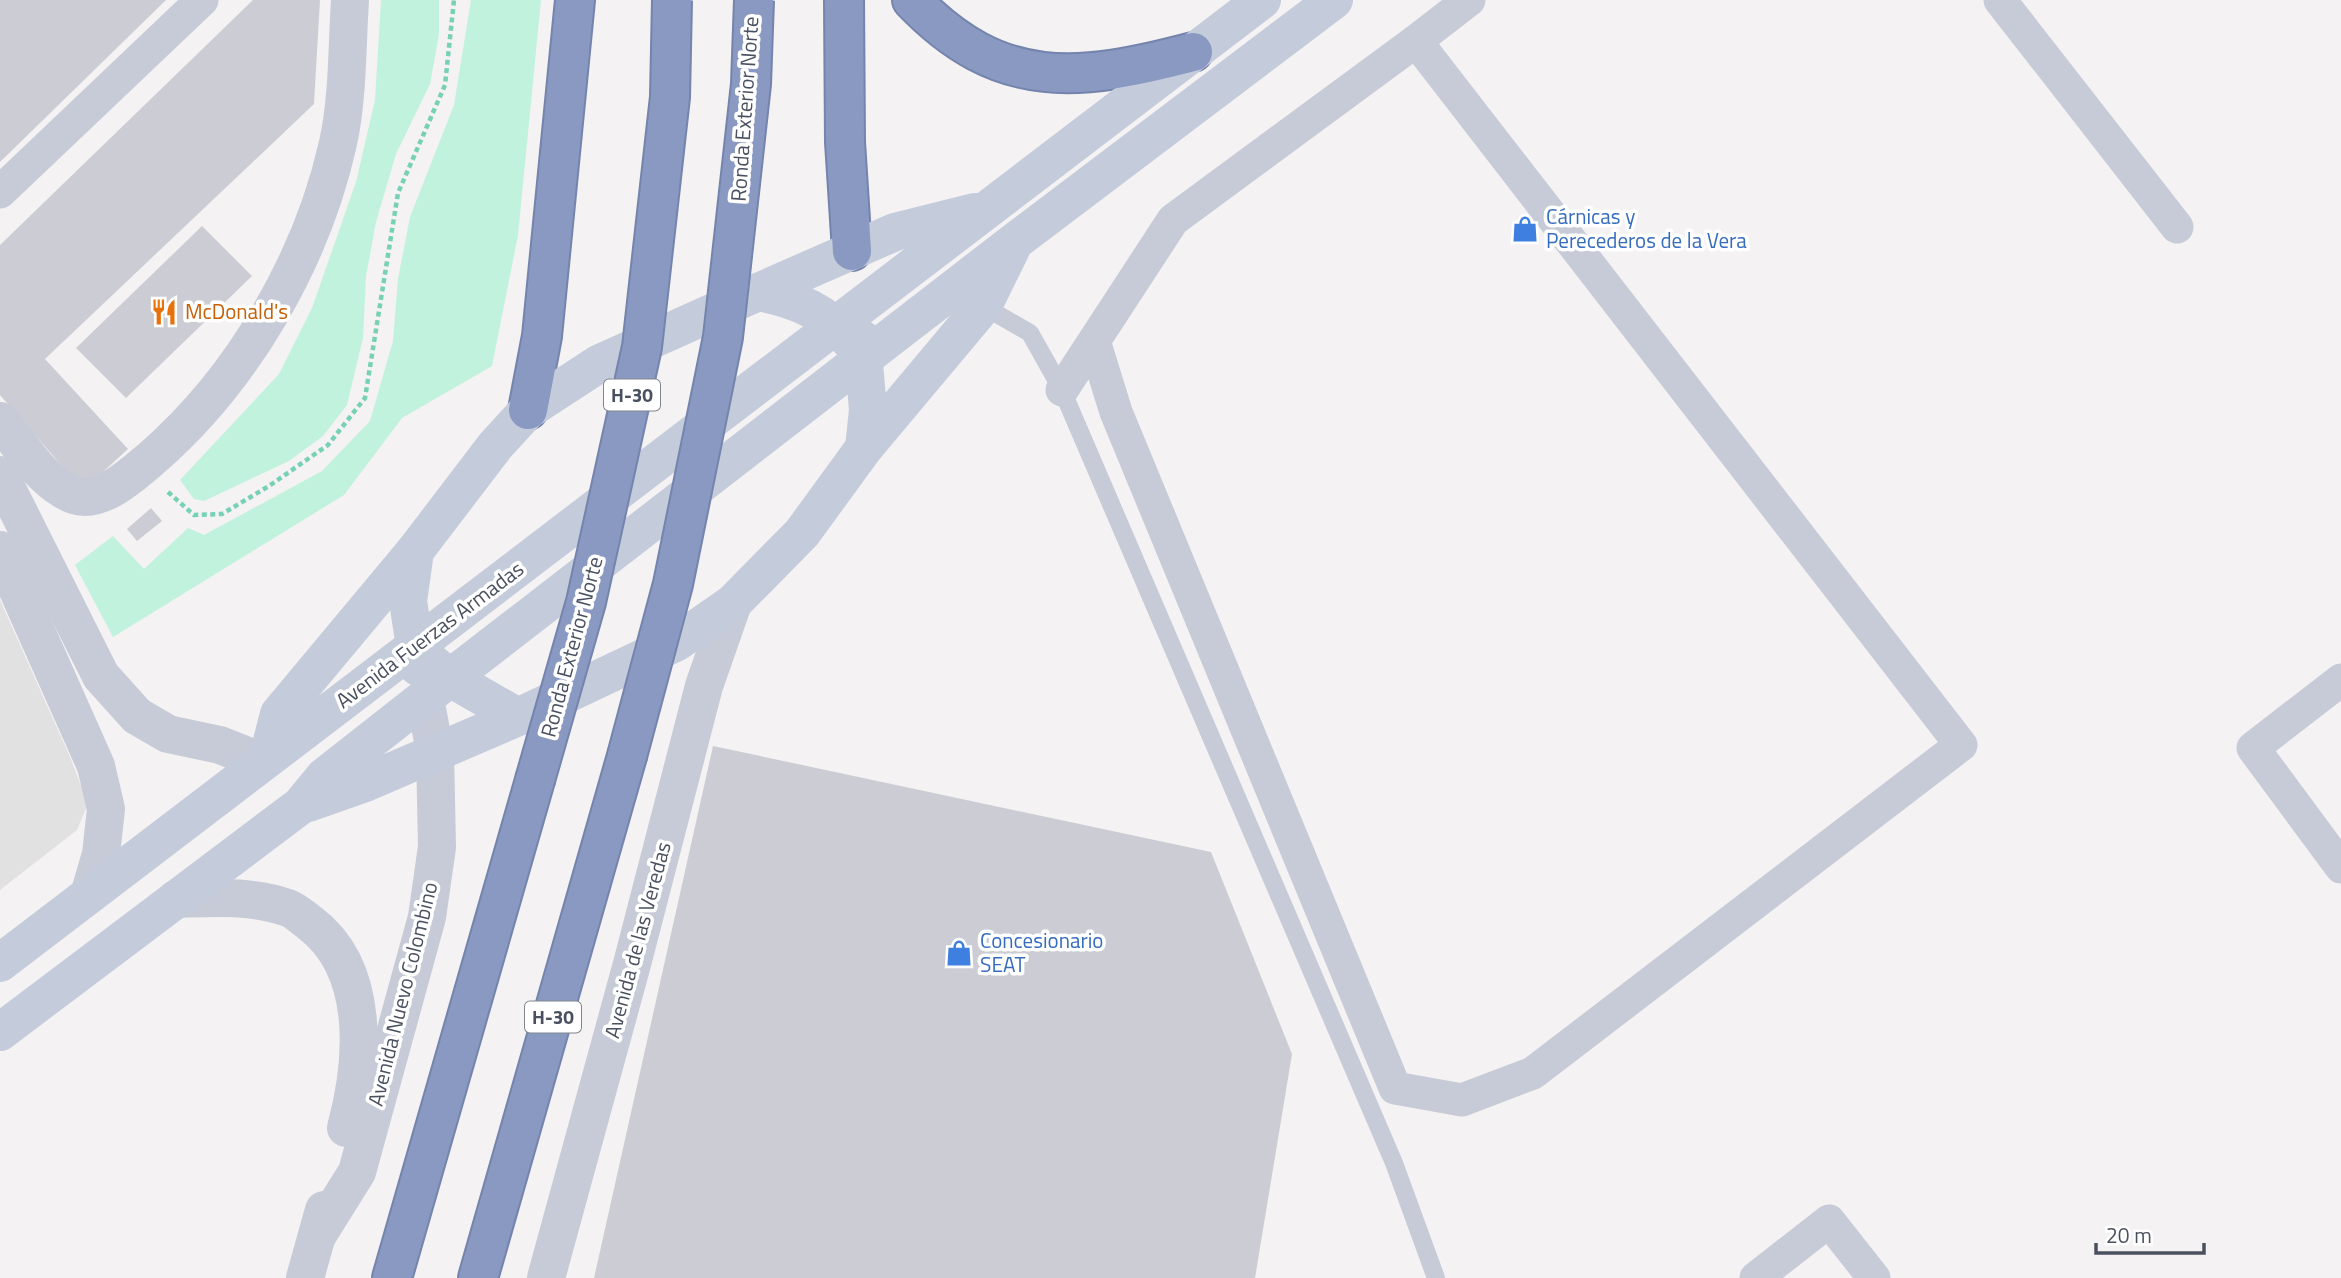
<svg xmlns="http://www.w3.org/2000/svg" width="2341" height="1278" viewBox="0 0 2341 1278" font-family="'Titillium Web',sans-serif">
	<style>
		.education { fill: #e2e1e1 }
		.green { fill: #c0f2dd }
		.building { fill: #cccdd4 }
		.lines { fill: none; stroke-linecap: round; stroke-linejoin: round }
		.motorway-casing { stroke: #7484ad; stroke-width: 42 }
		.path { stroke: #77d1b6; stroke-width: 4.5; stroke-dasharray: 5 3.5; stroke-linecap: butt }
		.service { stroke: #c6cbd7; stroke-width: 18 }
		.minor { stroke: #c6cbd7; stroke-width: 33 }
		.tertiary { stroke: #c6cbd7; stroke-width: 38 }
		.secondary { stroke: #c4cbdb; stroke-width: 38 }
		.motorway { stroke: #8999c2; stroke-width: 38 }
		.motorway-bridge-casing { stroke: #7484ad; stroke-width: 42; stroke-linecap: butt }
		.motorway-bridge { stroke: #8999c2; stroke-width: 38 }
		.labels { text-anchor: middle; stroke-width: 7; stroke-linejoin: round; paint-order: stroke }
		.shield { fill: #fff; stroke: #808590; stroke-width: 2 }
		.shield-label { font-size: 19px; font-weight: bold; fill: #495160 }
		.street-label { font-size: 21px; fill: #495160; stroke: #fff }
		.shop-label { font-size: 21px; fill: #366cbe; stroke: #fff; text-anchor: start }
		.food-label { font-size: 21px; fill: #c56008; stroke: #fff; text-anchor: start }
	</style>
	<rect width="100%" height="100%" fill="#f4f2f2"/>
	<path class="education" d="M0 600 70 757 88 804 77 830 0 890Z"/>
	<g class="green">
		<path d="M381 0H439V34L430 84 396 154 376 222 366 276 363 338 347 405 323 436 289 461 204 501 194 499 180 480 279 374 312 308 356 182 375 100Z"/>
		<path d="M471 0H541L518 235 492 366 402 418 344 495 113 637 75 565 113 536 144 569 188 528 204 535 322 471 370 421 393 341 398 279 410 217 454 105Z"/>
	</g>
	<g class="building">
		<path d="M0 0H166L0 162Z"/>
		<path d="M253 0H320L314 104 45 359 128 449 90 484 75 481 0 395V245Z"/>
		<path d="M202 226 252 276 126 398 76 348Z"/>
		<path d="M151 508 162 521 137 541 127 529Z"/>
		<path d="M713 746 1211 852 1292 1054 1255 1278H594Z"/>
	</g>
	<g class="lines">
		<g class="motorway-casing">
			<g id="motorway">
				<path d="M844 0 845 142 852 251"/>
				<path d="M912 0C1000 92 1079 82 1193 52"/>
				<path d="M528 410 542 336 575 0"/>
				<path d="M392 1278 535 780"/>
				<path d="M478 1278 627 756"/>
			</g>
		</g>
		<path class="path" d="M168 492 194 515 222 514 269 486 328 445 365 398 398 193 445 85 454 0"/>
		<path class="service" d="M983 306 1030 333 1062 390 1394 1163 1436 1278"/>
		<g class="minor">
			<path d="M2000 0 2177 227"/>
			<path d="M1416 41 1469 0"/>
			<path d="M0 192 202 0"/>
			<path d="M1062 390 1173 220 1416 41 1961 745 1533 1073 1462 1100 1395 1088 1116 412 1094 341"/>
			<path d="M2341 680 2253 748 2341 867"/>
			<path d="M1756 1278 1829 1221 1874 1278"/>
		</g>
		<g class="tertiary">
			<path d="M0 421C21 445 43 484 74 495 101 505 134 473 152 458 243 379 312 260 338 143 348 99 347 45 350 0"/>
			<path d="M0 475 101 676 137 716 168 734 220 745 262 762"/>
			<path d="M0 550 96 766 106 809 101 854 90 892"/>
			<path d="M176 899C213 898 252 895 288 908 296 911 303 918 310 923 371 969 364 1061 346 1128"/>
			<path d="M317 1236 357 1172 427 917 437 847 435 752 425 698"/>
			<path d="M305 1278 324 1210"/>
			<path d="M546 1278 632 964 704 686 733 603"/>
		</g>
		<g class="secondary">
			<path d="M758 292C796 299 827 312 852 343"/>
			<path d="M862 339 868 410 864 448"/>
			<path d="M415 551 408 601 418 667"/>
			<path d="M431 662 450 678 518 717"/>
			<path d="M268 757 279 714 415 551 495 446 528 410 600 363 758 292 895 232 975 212"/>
			<path d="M308 803 365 783 518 717 677 642 733 603 802 533 864 448 983 306 1011 249"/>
			<path d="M0 963 1262 0"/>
			<path d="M0 1032 300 806 324 777 450 678 1014 242 1334 0"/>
		</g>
		<use href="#motorway" class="motorway"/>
		<g class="motorway-bridge-casing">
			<g id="motorway-bridge">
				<path d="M627 756 673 584 723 337 751 84 754 0"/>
				<path d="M535 780 586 602 642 347 670 97 672 0"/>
			</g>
		</g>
		<use href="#motorway-bridge" class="motorway-bridge"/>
	</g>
	<defs>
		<g id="shop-bare" transform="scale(2.1)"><path d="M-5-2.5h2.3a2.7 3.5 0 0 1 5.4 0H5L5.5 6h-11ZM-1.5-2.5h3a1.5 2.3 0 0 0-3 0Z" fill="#3f7fe0" stroke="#fff" stroke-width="2.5" paint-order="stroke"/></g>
		<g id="restaurant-bare" transform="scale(2.1)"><path d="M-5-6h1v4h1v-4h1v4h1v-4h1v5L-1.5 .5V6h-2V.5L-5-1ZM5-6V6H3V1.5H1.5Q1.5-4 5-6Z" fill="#e8710a" stroke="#fff" stroke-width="2.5" paint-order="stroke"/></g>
	</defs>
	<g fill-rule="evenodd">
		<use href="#shop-bare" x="1525" y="229"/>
		<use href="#restaurant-bare" x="164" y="312"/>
		<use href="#shop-bare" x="959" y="953"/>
	</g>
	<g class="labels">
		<g class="shield">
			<rect x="604" y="379.5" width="56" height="31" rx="5"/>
			<rect x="525" y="1001.5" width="56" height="31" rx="5"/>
		</g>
		<g class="shield-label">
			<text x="632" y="402">H-30</text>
			<text x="553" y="1024">H-30</text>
		</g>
		<g class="street-label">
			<text transform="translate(745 109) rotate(-86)" y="7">Ronda Exterior Norte</text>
			<text transform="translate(430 635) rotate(-37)" y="7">Avenida Fuerzas Armadas</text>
			<text transform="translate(572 647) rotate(-75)" y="7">Ronda Exterior Norte</text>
			<text transform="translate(638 940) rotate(-75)" y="7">Avenida de las Veredas</text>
			<text transform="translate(403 994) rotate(-76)" y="7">Avenida Nuevo Colombino</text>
		</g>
		<g class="shop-label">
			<text x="1546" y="224">Cárnicas y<tspan x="1546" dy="24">Perecederos de la Vera</tspan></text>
			<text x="980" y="948">Concesionario<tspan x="980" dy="24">SEAT</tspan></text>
		</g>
		<g class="food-label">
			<text x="185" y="319">McDonald's</text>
		</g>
	</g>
	<path d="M2096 1243v10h108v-10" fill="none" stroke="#495160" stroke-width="3.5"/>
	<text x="2106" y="1243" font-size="21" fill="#495160" stroke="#ffffff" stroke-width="5" paint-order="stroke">20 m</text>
</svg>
